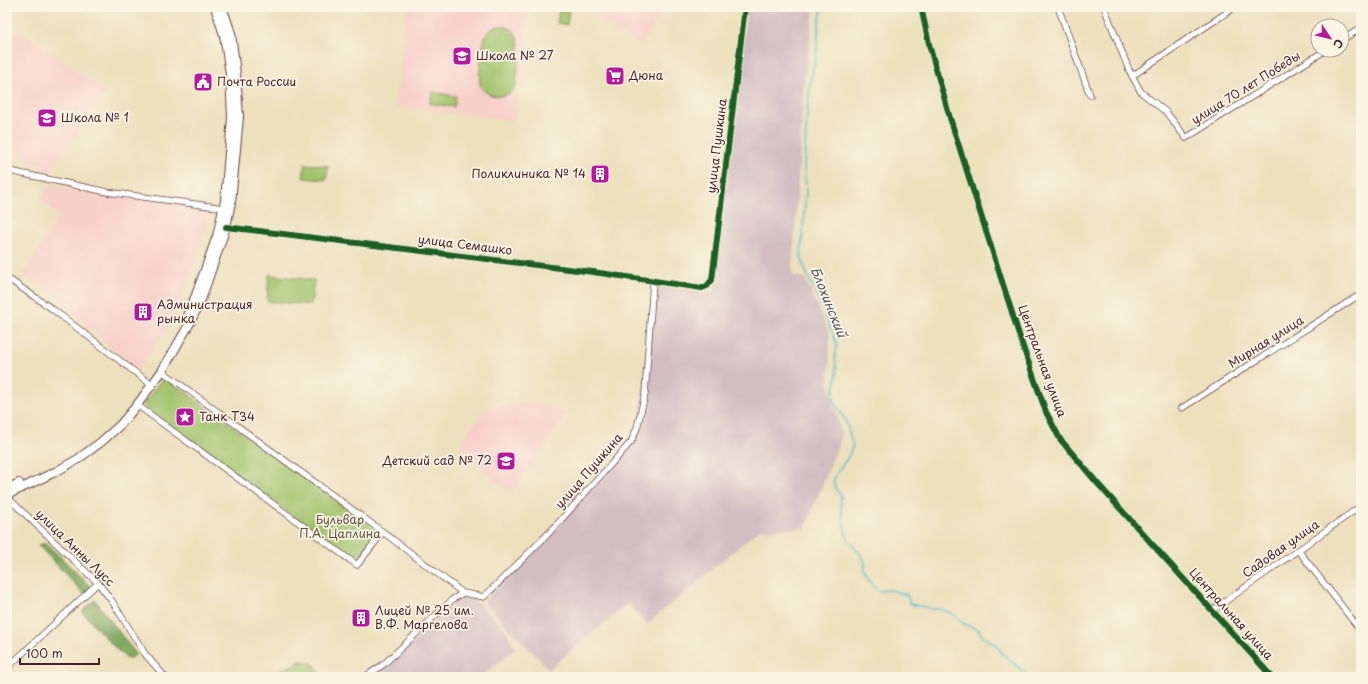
<svg xmlns="http://www.w3.org/2000/svg" width="1368" height="684" viewBox="0 0 1368 684" font-family="'Playpen Sans',sans-serif">
	<style>
		.built { fill: #f7d0c9 }
		.industrial { fill: #d2bec1 }
		.green { fill: #a0c26b; stroke: #75704b }
		.forest { fill: #80a85f; stroke: #656445 }
		.lines { fill: none; stroke-linecap: round; stroke-linejoin: round }
		.stream { stroke: #52bcce; stroke-width: 1.5 }
		.minor-casing { stroke: #623c41; stroke-width: 7 }
		.secondary-casing { stroke: #623c41; stroke-width: 10 }
		.minor { stroke: #fff; stroke-width: 5.5 }
		.secondary { stroke: #fff; stroke-width: 8 }
		.cycleway-casing { stroke: #fcf5e5; stroke-width: 8 }
		.cycleway { stroke: #1b5e20; stroke-width: 6 }
		.labels { text-anchor: middle; stroke-width: 3.5; stroke-linejoin: round; paint-order: stroke }
		.poi-label { font-size: 12px; fill: #4a1f2b; stroke: #fcf5e5; text-anchor: start }
		.street-label { font-size: 12px; fill: #4a1f2b; stroke: #fcf5e5 }
		.park-label { font-size: 12px; fill: #64503e; stroke: #fcf5e5 }
		.water-label { font-size: 13px; font-style: italic; fill: #4d5664; stroke: #fcf5e5 }
	</style>
	<rect width="100%" height="100%" fill="#fcf5e5"/>
	<filter id="ink" filterUnits="userSpaceOnUse"><feTurbulence type="fractalNoise" baseFrequency=".025" numOctaves="2"/><feDisplacementMap in="SourceGraphic" scale="8" xChannelSelector="R" yChannelSelector="G"/><feConvolveMatrix kernelMatrix="1 2 1 2 8 2 1 2 1" color-interpolation-filters="sRGB"/></filter>
	<filter id="wash" filterUnits="userSpaceOnUse"><feTurbulence type="fractalNoise" baseFrequency=".012" numOctaves="4" result="noise"/><feDisplacementMap in="SourceGraphic" scale="16" xChannelSelector="R" yChannelSelector="G"/><feGaussianBlur stdDeviation="0.9" result="paint"/><feColorMatrix in="noise" values="0 0 0 0 0 0 0 0 0 0 0 0 0 0 0 0 0 1.4 0 .05"/><feComposite in="paint" operator="in"/></filter>
	<g filter="url(#wash)">
		<rect width="100%" height="100%" fill="#ece0bd"/>
		<g class="built">
			<path d="M407 7H529L514 121 395 106Z"/>
			<path d="M584 7H666L640 45Z"/>
			<path d="M18 30 106 92 49 173 7 144V46Z"/>
			<path d="M50 184 89 193 211 205 196 259 177 313 139 369 106 344 55 295 23 275 60 215 40 200Z"/>
			<path d="M533 402 568 414 513 492 492 478 460 444 486 408Z"/>
		</g>
		<g class="industrial">
			<path d="M747 7H814L804 83 792 275 805 278 830 335 829 385 842 436 805 528 759 530 647 624 628 604 549 669 483 602 551 534 613 464 639 427 655 286 714 292Z"/>
			<path d="M462 596 480 604 507 632 515 649 481 677H375L381 673Z"/>
		</g>
		<g class="green">
			<path d="M559 10 569 11 567 25 557 23Z"/>
			<path d="M498 26C529 24 517 66 516 84 515 86 514 88 513 90 505 100 483 97 480 84 478 79 483 39 486 35 489 30 493 28 498 26Z"/>
			<path d="M432 92 456 96 454 107 430 104Z"/>
			<path d="M305 164 328 166 326 180 303 178Z"/>
			<path d="M269 275 314 280 311 305 267 301Z"/>
			<path d="M162 379H167L376 530 377 535 358 560 352 559 146 408 143 405Z"/>
			<path d="M300 661C314 661 317 665 321 677H270Z"/>
		</g>
		<g class="forest">
			<path d="M46 543 94 590 86 596 38 545Z"/>
			<path d="M95 600 136 654 129 660 114 647 82 612Z"/>
		</g>
		<g class="lines">
			<path class="stream" d="M823 7 819 21 817 51 811 79 807 112 804 166 806 190 801 257 806 272 821 304 837 345 835 357 837 374 833 395 835 403 846 421 853 446C850 451 849 456 846 460 837 474 826 481 841 496 841 510 842 529 850 542 854 548 863 555 865 562 865 565 864 569 865 572 867 580 872 586 879 591L891 590 907 595 910 604 933 609H941L955 615 962 623 979 630 983 637 995 644 1003 654 1029 677"/>
		</g>
	</g>
	<g filter="url(#ink)">
		<g class="lines">
			<g class="minor-casing">
				<g id="minor">
					<path d="M921 7 930 48 950 118 1022 344 1046 412 1060 439 1098 484 1272 677"/>
					<path d="M1058 7 1090 95"/>
					<path d="M1104 7 1129 70 1141 92 1166 112 1186 138 1326 50"/>
					<path d="M1342 40 1361 28"/>
					<path d="M1132 76 1235 7"/>
					<path d="M7 168 10 171 107 192 224 208"/>
					<path d="M226 227 593 272 702 288 707 286 712 280 745 7"/>
					<path d="M7 278 51 308 148 382"/>
					<path d="M137 405 357 565 383 532 162 371"/>
					<path d="M1182 408 1361 294"/>
					<path d="M7 497 98 583 112 601 145 654 165 677"/>
					<path d="M383 532 463 593 484 597 549 533 631 442 637 428 645 394 653 281"/>
					<path d="M1298 550 1361 631"/>
					<path d="M1213 610 1361 506"/>
					<path d="M7 668 98 583"/>
					<path d="M365 677 384 664 453 599 463 593"/>
				</g>
			</g>
			<g class="secondary-casing">
				<g id="secondary">
					<path d="M186 318 196 295 217 236 225 201 232 118 230 74 224 35 215 7"/>
					<path d="M7 489 19 483"/>
					<path d="M7 495 57 471 78 459 101 442 120 425 137 405 162 371 190 323 202 297 226 227 231 202 239 117 236 74 231 33 222 7"/>
				</g>
			</g>
			<use href="#minor" class="minor"/>
			<use href="#secondary" class="secondary"/>
			<g class="cycleway-casing">
				<g id="cycleway">
					<path d="M921 7 930 48 950 118 1022 344 1046 412 1060 439 1098 484 1272 677"/>
					<path d="M226 227 593 272 702 288 707 286 712 280 745 7"/>
				</g>
			</g>
			<use href="#cycleway" class="cycleway"/>
		</g>
	</g>
	<defs>
		<g id="school-square" transform="scale(1)"><rect x="-9" y="-9" width="18" height="18" rx="4" fill="#b5179e" stroke="#fcf5e5"/><path d="M0-5L7-2L0 1L-7-2ZM-4 1L0 2.5L4 1V4Q0 6-4 4Z" fill="#fff"/></g>
		<g id="supermarket-square" transform="scale(1)"><rect x="-9" y="-9" width="18" height="18" rx="4" fill="#b5179e" stroke="#fcf5e5"/><path d="M-6-5.5h2.5l.6 2H6L4.5 2H-2.5L-4.4-4H-6ZM-1.5 3.2a1.3 1.3 0 1 0 .1 0ZM3 3.2a1.3 1.3 0 1 0 .1 0Z" fill="#fff"/></g>
		<g id="civic-square" transform="scale(1)"><rect x="-9" y="-9" width="18" height="18" rx="4" fill="#b5179e" stroke="#fcf5e5"/><path d="M-.6-6.5H3V-4.5H.6V-3L4-1V1h2V6H-6V1h2V-1L-.6-3ZM-1.2 2.5V6h2.4V2.5Z" fill="#fff"/></g>
		<g id="building-square" transform="scale(1)"><rect x="-9" y="-9" width="18" height="18" rx="4" fill="#b5179e" stroke="#fcf5e5"/><path d="M-4-6H4V6H1V3H-1V6H-4ZM-2.5-4.3h1.7v1.8h-1.7ZM.8-4.3h1.7v1.8H.8ZM-2.5-1h1.7V.8h-1.7ZM.8-1h1.7V.8H.8Z" fill="#fff"/></g>
		<g id="sight-square" transform="scale(1)"><rect x="-9" y="-9" width="18" height="18" rx="4" fill="#b5179e" stroke="#fcf5e5"/><path d="M0-6L1.8-2.2L6-1.7L2.9 1.2L3.7 5.4L0 3.3L-3.7 5.4L-2.9 1.2L-6-1.7L-1.8-2.2Z" fill="#fff"/></g>
	</defs>
	<g fill-rule="evenodd">
		<use href="#school-square" x="462" y="56"/>
		<use href="#supermarket-square" x="615" y="76"/>
		<use href="#civic-square" x="203" y="82"/>
		<use href="#school-square" x="47" y="118"/>
		<use href="#building-square" x="600" y="174"/>
		<use href="#building-square" x="143" y="312"/>
		<use href="#sight-square" x="185" y="417"/>
		<use href="#school-square" x="506" y="461"/>
		<use href="#building-square" x="361" y="618"/>
	</g>
	<g class="labels">
		<g class="poi-label">
			<text x="476" y="60">Школа № 27</text>
			<text x="629" y="80">Дюна</text>
			<text x="217" y="86">Почта России</text>
			<text x="61" y="122">Школа № 1</text>
			<text x="586" y="178" text-anchor="end">Поликлиника № 14</text>
			<text x="157" y="309">Администрация<tspan x="157" dy="14">рынка</tspan></text>
			<text x="199" y="421">Танк T34</text>
			<text x="492" y="465" text-anchor="end">Детский сад № 72</text>
			<text x="375" y="615">Лицей № 25 им.<tspan x="375" dy="14">В.Ф. Маргелова</tspan></text>
		</g>
		<g class="street-label">
			<text transform="translate(1246 88) rotate(-32)" y="4">улица 70 лет Победы</text>
			<text transform="translate(717 146) rotate(-83)" y="4">улица Пушкина</text>
			<text transform="translate(465 245) rotate(7)" y="4">улица Семашко</text>
			<text transform="translate(1266 342) rotate(-32)" y="4">Мирная улица</text>
			<text transform="translate(1042 361) rotate(70)" y="4">Центральная улица</text>
			<text transform="translate(589 471) rotate(-49)" y="4">улица Пушкина</text>
			<text transform="translate(75 548) rotate(44)" y="4">улица Анны Лусс</text>
			<text transform="translate(1281 549) rotate(-35)" y="4">Садовая улица</text>
			<text transform="translate(1231 614) rotate(48)" y="4">Центральная улица</text>
		</g>
		<g class="park-label">
			<text x="340" y="524">Бульвар<tspan x="340" dy="14">П.А. Цаплина</tspan></text>
		</g>
		<g class="water-label">
			<text transform="translate(829 302) rotate(68)" y="5">Блохинский</text>
		</g>
	</g>
	<rect width="1368" height="684" fill="none" stroke="#fcf5e5" stroke-width="24"/>
	<g transform="translate(1330 38) rotate(125)"><circle r="19" fill="#fcf5e5" stroke="#b59f9b"/>
	<path d="M0-3L7 15L0 10L-7 15Z" fill="#b5179e"/>
	<text y="-6" font-size="11" font-weight="bold" text-anchor="middle" fill="#4a1f2b">С</text>
	</g>
	<path d="M20 658v6h79v-6" fill="none" stroke="#4a1f2b" stroke-width="2"/>
	<text x="26" y="658" font-size="12" fill="#4a1f2b" stroke="#fcf5e5" stroke-width="3" paint-order="stroke">100 m</text>
</svg>
